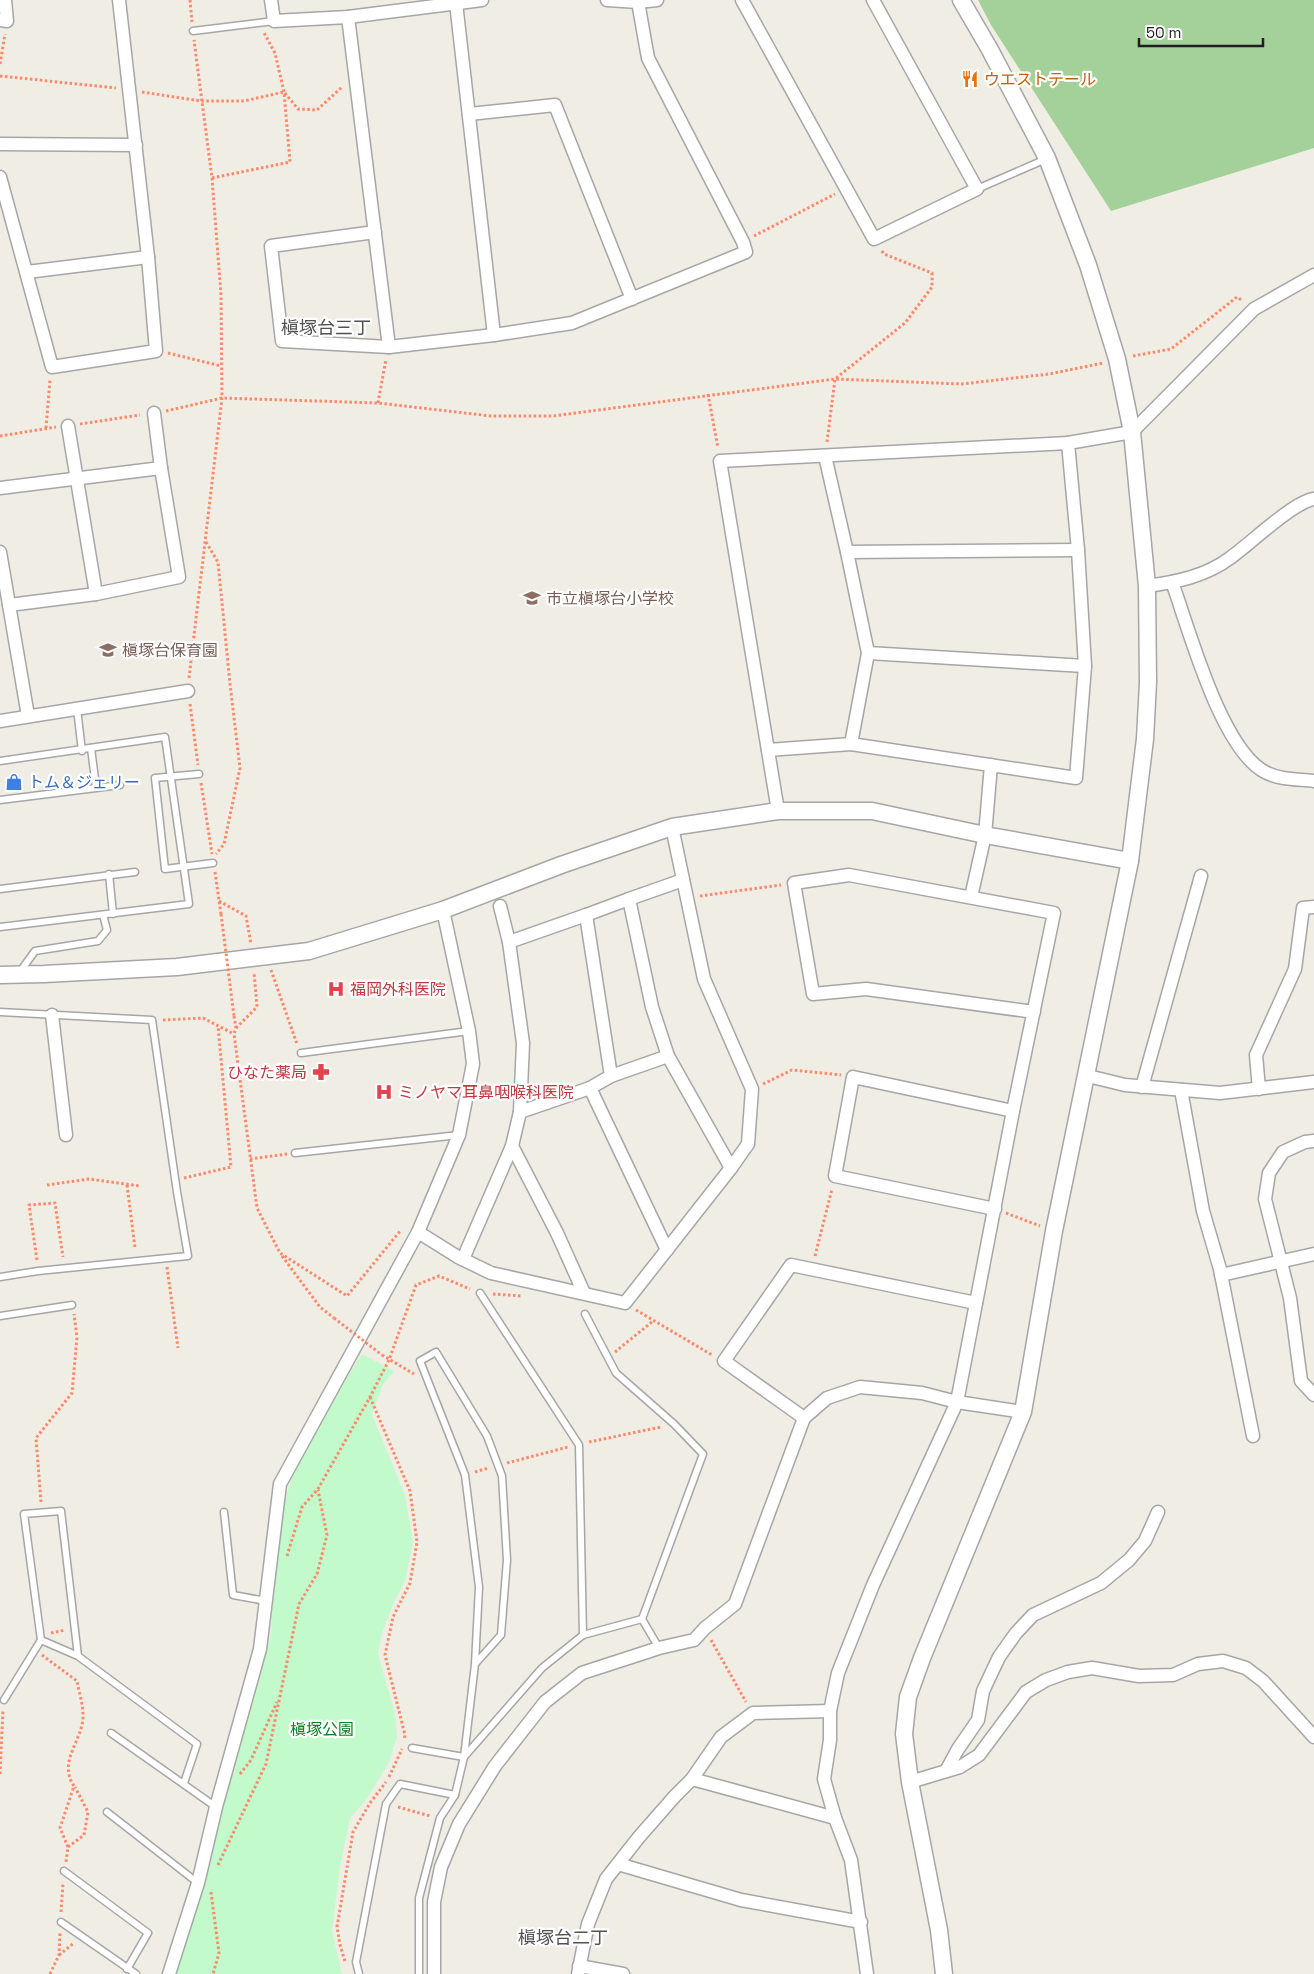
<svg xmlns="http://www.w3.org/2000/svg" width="1314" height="1974" viewBox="0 0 1314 1974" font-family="'Space Grotesk','Noto Sans JP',sans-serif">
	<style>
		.forest { fill: #a4d099 }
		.park { fill: #c2facc }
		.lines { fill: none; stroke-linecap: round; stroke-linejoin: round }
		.service-casing { stroke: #a6a6a6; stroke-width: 9 }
		.minor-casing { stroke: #a6a6a6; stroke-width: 15 }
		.tertiary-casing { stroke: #a6a6a6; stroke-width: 19 }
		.path { stroke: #fc896a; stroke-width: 3; stroke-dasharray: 2.5 2.5; stroke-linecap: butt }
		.service { stroke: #fff; stroke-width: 6 }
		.minor { stroke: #fff; stroke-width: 12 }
		.tertiary { stroke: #fff; stroke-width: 16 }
		.path-bridge { stroke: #fc896a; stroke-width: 3; stroke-dasharray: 2.5 2.5; stroke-linecap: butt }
		.labels { text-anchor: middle; stroke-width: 4.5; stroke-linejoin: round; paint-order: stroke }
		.food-label { font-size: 16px; fill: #c56008; stroke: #fff; text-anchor: start }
		.education-label { font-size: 16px; fill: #785e54; stroke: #fff; text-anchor: start }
		.shop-label { font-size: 16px; fill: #366cbe; stroke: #fff; text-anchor: start }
		.health-label { font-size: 16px; fill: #be3a42; stroke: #fff; text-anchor: start }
		.park-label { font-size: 16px; fill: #0a8020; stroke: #fff }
		.neighbourhood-label { font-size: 18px; fill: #525252; stroke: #fff }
	</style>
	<rect width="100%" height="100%" fill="#f0ede5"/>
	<path class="forest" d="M978 0H1314V148L1111 211 991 25Z"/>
	<path class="park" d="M362 1354 394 1371 382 1386 372 1415 405 1495 413 1542 405 1581 393 1604 382 1633 378 1654 395 1714 397 1737 389 1762 382 1774 366 1800 350 1818 340 1866 332 1931 342 1974H176L181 1953 199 1903 233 1769 271 1635 273 1591 285 1500 292 1477 309 1443 333 1400Z"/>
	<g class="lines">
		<g class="service-casing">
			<g id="service">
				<path d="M193 31 274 21"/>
				<path d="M977 189 1046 159"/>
				<path d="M77 709 82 751"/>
				<path d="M91 748 96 787"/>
				<path d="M0 761 165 737 189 904 0 927"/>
				<path d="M199 774 155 778 165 869 213 863"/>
				<path d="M0 800 120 785"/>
				<path d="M109 874 113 914"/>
				<path d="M0 889 135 872"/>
				<path d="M19 973 35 951 98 941 107 930 103 915"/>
				<path d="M0 1012 152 1020 177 1192 188 1256 38 1271 0 1277"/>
				<path d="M301 1053 469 1031"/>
				<path d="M295 1153 459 1135"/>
				<path d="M480 1293 579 1445 583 1635 642 1619"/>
				<path d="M585 1314 616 1373 674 1424 703 1454 642 1619 659 1648"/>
				<path d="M0 1316 72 1305"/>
				<path d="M224 1512 233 1595 266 1601"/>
				<path d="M78 1656 41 1640 24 1514 61 1511 78 1656 197 1744 184 1783"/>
				<path d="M475 1664 479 1587 465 1475 420 1361 436 1352 487 1436 502 1476 507 1560 501 1635 475 1664 464 1757 542 1668 583 1635"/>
				<path d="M4 1700 41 1640"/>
				<path d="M111 1733 216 1807"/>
				<path d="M412 1748 464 1757 455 1795 440 1818 419 1898V1974"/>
				<path d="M107 1812 198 1883"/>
				<path d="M64 1871 148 1933 127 1969"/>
				<path d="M61 1922 136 1974"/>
				<path d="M359 1974 356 1962 386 1804 400 1784 455 1795"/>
			</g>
		</g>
		<g class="minor-casing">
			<g id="minor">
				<path d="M271 0 274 21 348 17 482 0"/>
				<path d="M607 0 638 2 657 0"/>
				<path d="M742 0 874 239 977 189 873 0"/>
				<path d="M456 3 494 335"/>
				<path d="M348 17 389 347"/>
				<path d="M0 20 7 21 5 0"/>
				<path d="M469 114 555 105 632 299"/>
				<path d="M0 144 136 145"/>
				<path d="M0 177 52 367 156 351 148 257 119 0"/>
				<path d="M375 232 271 246 282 341 389 347 494 335 572 323 746 252 743 242 648 58 638 2"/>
				<path d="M27 272 148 257"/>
				<path d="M154 413 161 468"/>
				<path d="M825 456 847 552 868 653 851 744"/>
				<path d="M0 488 161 468 179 577 96 594"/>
				<path d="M0 552 28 716"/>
				<path d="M847 552 1078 550"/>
				<path d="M1172 582C1189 629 1221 749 1265 772 1280 780 1297 779 1314 781"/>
				<path d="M1147 586C1177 582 1206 576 1230 558 1250 544 1293 502 1314 499"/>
				<path d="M9 605 96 594 68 426"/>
				<path d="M868 653 1085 666"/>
				<path d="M0 721 188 691"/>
				<path d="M768 750 851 744 1076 778 1085 666 1078 550 1068 443 1132 432 1254 309 1314 275"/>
				<path d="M778 811 720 461 1068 443"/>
				<path d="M971 897 985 835 991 765"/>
				<path d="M586 915 629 899"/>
				<path d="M509 942 586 915 611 1076 668 1056 652 1007 629 899 683 880"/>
				<path d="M52 1015 66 1135"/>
				<path d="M668 1056 731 1168"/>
				<path d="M1088 1076 1125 1085 1220 1093 1314 1082"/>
				<path d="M1142 1087 1201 876"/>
				<path d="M590 1088 611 1076"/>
				<path d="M1259 1089 1256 1055 1295 969 1303 908 1314 907"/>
				<path d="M1181 1090 1203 1211 1220 1269 1253 1436"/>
				<path d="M520 1112 590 1088 667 1250"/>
				<path d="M1314 1141 1305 1142 1283 1152 1269 1173 1265 1199 1290 1298 1301 1381 1314 1395"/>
				<path d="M512 1146 557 1233 584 1293"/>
				<path d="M995 1209 835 1176 853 1077 1013 1111"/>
				<path d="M418 1232 458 1257 491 1273 625 1303 731 1168 748 1144 752 1089 704 979 672 827"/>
				<path d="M463 1259 512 1146 520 1112 523 1043 509 942 500 906"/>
				<path d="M1221 1275 1314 1254"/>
				<path d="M804 1418 724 1361 791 1265 976 1303"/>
				<path d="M946 1771 958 1749 978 1720 983 1691 999 1657 1016 1633 1033 1615 1101 1583 1129 1560 1145 1541 1158 1512"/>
				<path d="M692 1779 835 1818"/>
				<path d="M910 1782 960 1767 979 1755 1026 1692 1046 1680 1068 1672 1092 1668 1139 1676 1173 1675 1198 1664 1223 1661 1246 1668 1263 1681 1314 1737"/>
				<path d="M618 1864 741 1900 861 1922"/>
				<path d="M579 1966 623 1974"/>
				<path d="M169 1974 198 1883 216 1807 260 1649 280 1484 418 1232 459 1135 473 1064 469 1031 443 910"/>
				<path d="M434 1974V1902L441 1867 459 1824 495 1766 545 1702 582 1673 659 1648 694 1640 705 1628 735 1604 804 1418 827 1398 860 1387 922 1393 957 1402 1023 1412"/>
				<path d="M578 1974 588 1924 606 1879 639 1837 675 1796 692 1779 721 1737 753 1713 830 1711"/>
				<path d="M867 1974 851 1860 835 1818 824 1779 830 1740V1711L838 1673 873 1585 957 1402 1013 1111 1054 913 849 875 794 883 813 994 866 989 1034 1012"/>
			</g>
		</g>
		<g class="tertiary-casing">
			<g id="tertiary">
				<path d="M0 975 44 974 177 967 309 951 443 910 561 865 672 827 778 811H872L985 835 1130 861"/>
				<path d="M944 1974 939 1930 910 1782 904 1734 908 1697 922 1658 1023 1412 1054 1231 1130 861 1145 739 1148 682 1147 586 1132 432 1117 359 1088 265 1047 158 989 48 961 0"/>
			</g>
		</g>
		<g class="path">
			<path d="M190 0 192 22"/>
			<path d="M0 64 5 34"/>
			<path d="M0 76 116 88"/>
			<path d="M142 92 201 101H244L284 92 298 109 317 110 342 87"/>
			<path d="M212 178 290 162 284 92 275 53 263 31"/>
			<path d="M754 236 835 194"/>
			<path d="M168 353 221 366"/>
			<path d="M1133 356 1171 349 1237 297 1243 301"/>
			<path d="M708 394 718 448"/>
			<path d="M378 403 386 359"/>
			<path d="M166 411 222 398 378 403 491 416H553L835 379 962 384 1049 374 1103 363"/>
			<path d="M80 424 140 415"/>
			<path d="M46 428 50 380"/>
			<path d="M0 436 56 427"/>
			<path d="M827 442 835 379 905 323 932 287V273L884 254 881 250"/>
			<path d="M206 542 218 562 230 684 240 768 224 844 216 854"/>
			<path d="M189 678 222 398 221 295 212 178 194 40"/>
			<path d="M190 704 198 765"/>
			<path d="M201 783 212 854"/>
			<path d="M215 872 221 914"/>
			<path d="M700 896 781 885"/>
			<path d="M219 901 246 916 251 944"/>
			<path d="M271 970 297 1044"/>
			<path d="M234 1016 236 1028 234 1034 257 1208 280 1253 347 1296 401 1230"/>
			<path d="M163 1020 203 1018 234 1034"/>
			<path d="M236 1028 257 1007 254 972"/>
			<path d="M763 1084 792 1070 841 1075"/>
			<path d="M250 1159 287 1154"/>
			<path d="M184 1178 231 1167 218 1026"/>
			<path d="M47 1185 89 1179 140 1186"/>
			<path d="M127 1185 135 1248"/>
			<path d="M1006 1213 1040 1226"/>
			<path d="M282 1256 320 1307 334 1318"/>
			<path d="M815 1256 832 1189"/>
			<path d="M37 1260 29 1205 55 1203 63 1257"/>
			<path d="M167 1267 178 1348"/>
			<path d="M493 1294 522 1296"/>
			<path d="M636 1310 712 1355"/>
			<path d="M615 1352 653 1321"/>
			<path d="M382 1355 414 1374"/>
			<path d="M370 1397 410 1491 417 1542 410 1583 393 1617 385 1655 405 1735 404 1740"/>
			<path d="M589 1442 661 1427"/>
			<path d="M507 1463 568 1447"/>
			<path d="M475 1472 488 1468"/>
			<path d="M41 1502 36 1438 72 1393 77 1337 74 1314"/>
			<path d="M287 1556 302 1507 318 1489 370 1397 389 1360 416 1285 439 1276 470 1289"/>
			<path d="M51 1633 65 1630"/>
			<path d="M711 1640 746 1702"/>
			<path d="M42 1655 77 1681C79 1692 83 1704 83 1715 84 1739 57 1761 74 1786L60 1828 68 1847 66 1862"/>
			<path d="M0 1774 3 1710"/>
			<path d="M240 1774 251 1760 277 1702"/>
			<path d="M389 1777 402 1749"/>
			<path d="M398 1807 430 1816"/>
			<path d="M68 1847 84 1835 88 1812 75 1787"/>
			<path d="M218 1865 266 1764 299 1604 317 1574 327 1535 318 1490"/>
			<path d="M211 1892 219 1953 213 1974"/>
			<path d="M61 1912 63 1884"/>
			<path d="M59 1955 74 1943"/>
			<path d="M345 1961 340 1945 337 1927 353 1832 370 1803 386 1782"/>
			<path d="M50 1974 59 1955 60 1933"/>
		</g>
		<use href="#service" class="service"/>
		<use href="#minor" class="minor"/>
		<use href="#tertiary" class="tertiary"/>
		<g class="path-bridge">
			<path d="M221 914 234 1016"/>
			<path d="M334 1318 382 1355"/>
		</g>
	</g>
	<defs>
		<g id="restaurant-bare" transform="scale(1.35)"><path d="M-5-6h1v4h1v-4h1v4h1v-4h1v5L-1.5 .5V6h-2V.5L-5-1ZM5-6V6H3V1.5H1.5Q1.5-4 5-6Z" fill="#e8710a" stroke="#fff" stroke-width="2.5" paint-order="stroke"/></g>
		<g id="school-bare" transform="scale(1.35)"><path d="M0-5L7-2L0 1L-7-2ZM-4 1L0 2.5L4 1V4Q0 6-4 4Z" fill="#8d6e63" stroke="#fff" stroke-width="2.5" paint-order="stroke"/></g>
		<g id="shop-bare" transform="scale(1.35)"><path d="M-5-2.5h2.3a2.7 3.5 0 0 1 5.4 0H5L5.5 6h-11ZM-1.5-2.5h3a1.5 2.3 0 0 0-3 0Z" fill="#3f7fe0" stroke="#fff" stroke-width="2.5" paint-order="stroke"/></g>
		<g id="hospital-bare" transform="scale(1.35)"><path d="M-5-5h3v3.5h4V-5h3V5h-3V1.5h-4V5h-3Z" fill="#e0444e" stroke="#fff" stroke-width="2.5" paint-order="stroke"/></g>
		<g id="pharmacy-bare" transform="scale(1.35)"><path d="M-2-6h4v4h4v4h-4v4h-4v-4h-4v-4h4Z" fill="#e0444e" stroke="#fff" stroke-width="2.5" paint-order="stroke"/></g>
	</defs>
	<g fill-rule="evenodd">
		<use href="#restaurant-bare" x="970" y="79"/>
		<use href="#school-bare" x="532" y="598"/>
		<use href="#school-bare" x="108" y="650"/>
		<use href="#shop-bare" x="14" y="782"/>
		<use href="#hospital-bare" x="336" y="989"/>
		<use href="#pharmacy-bare" x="321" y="1072"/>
		<use href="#hospital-bare" x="384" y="1092"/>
	</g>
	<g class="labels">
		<g class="food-label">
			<text x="984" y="85">ウエストテール</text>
		</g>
		<g class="education-label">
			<text x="546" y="604">市立槇塚台小学校</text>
			<text x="122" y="656">槇塚台保育園</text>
		</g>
		<g class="shop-label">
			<text x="28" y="788">トム＆ジェリー</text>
		</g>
		<g class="health-label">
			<text x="350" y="995">福岡外科医院</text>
			<text x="307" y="1078" text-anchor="end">ひなた薬局</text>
			<text x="398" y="1098">ミノヤマ耳鼻咽喉科医院</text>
		</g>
		<g class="park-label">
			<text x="322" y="1735">槇塚公園</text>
		</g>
		<g class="neighbourhood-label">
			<text x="326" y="334">槇塚台三丁</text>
			<text x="563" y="1944">槇塚台二丁</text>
		</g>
	</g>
	<path d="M1139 38v8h124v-8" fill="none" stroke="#1f1f1f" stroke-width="2.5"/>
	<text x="1146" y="38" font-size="15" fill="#1f1f1f" stroke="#ffffff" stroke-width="4" paint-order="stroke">50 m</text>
</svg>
